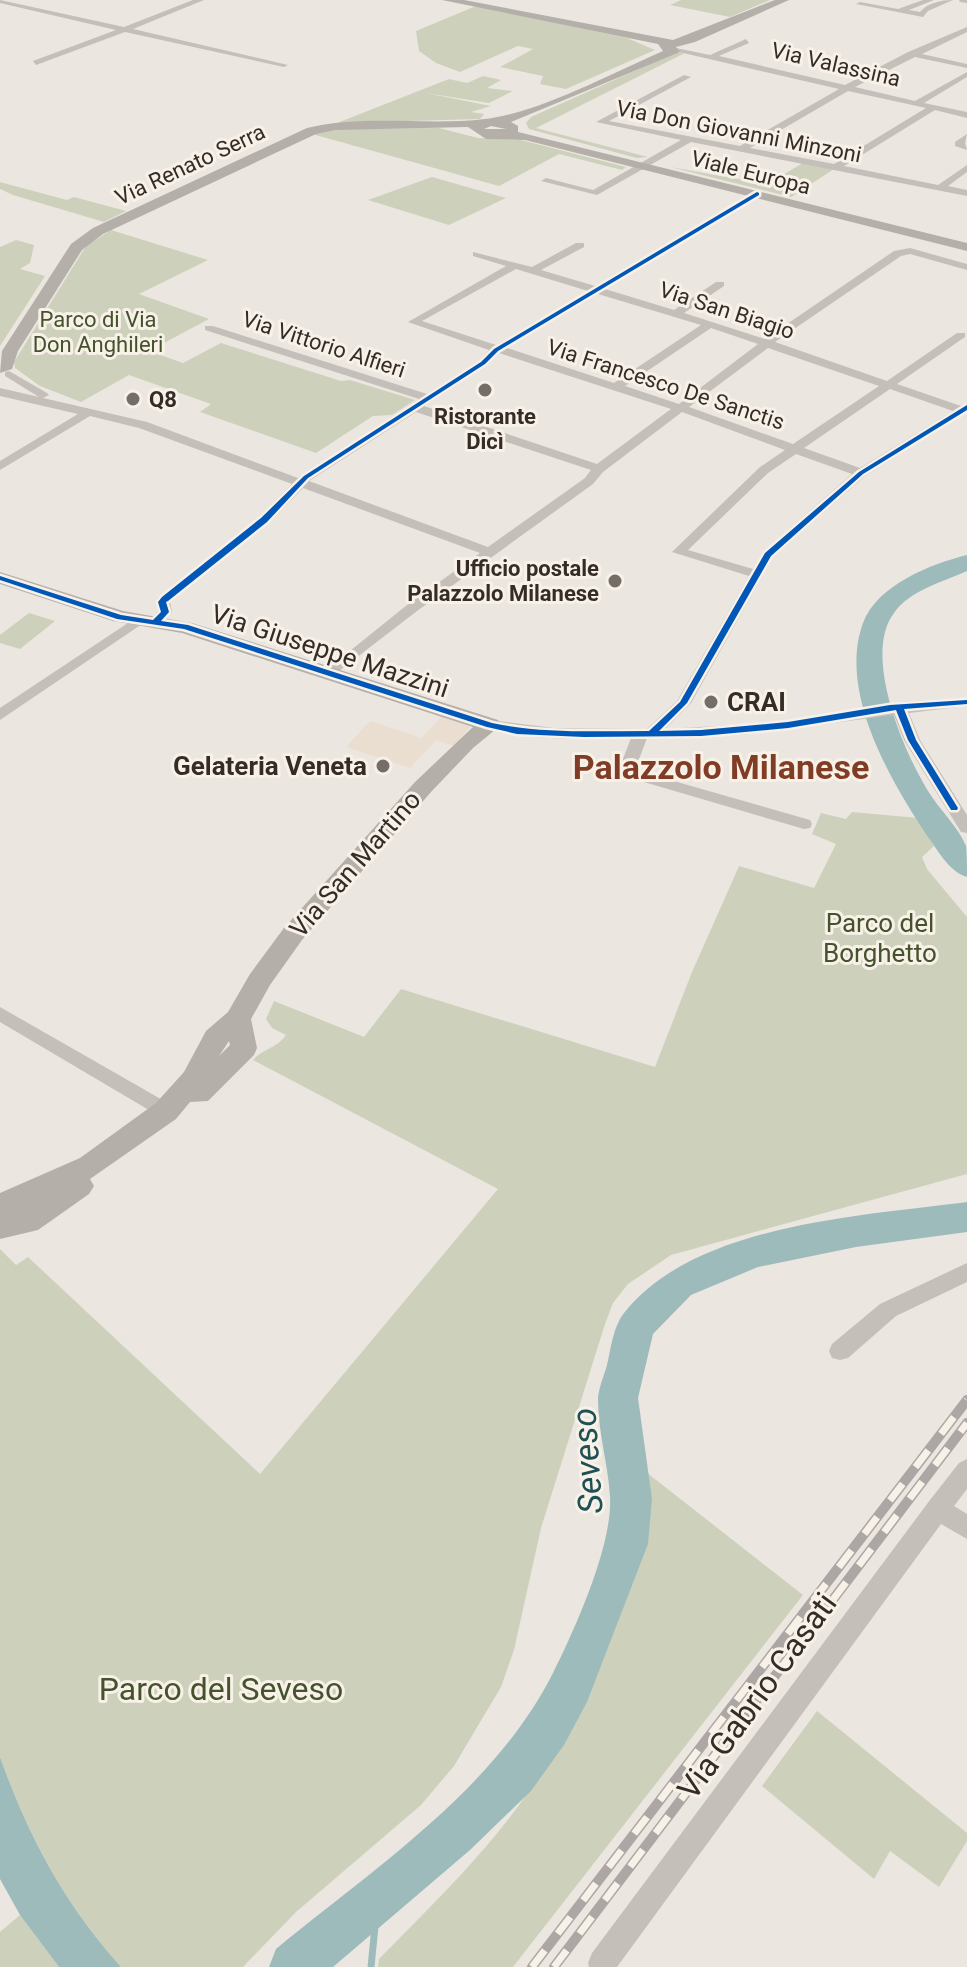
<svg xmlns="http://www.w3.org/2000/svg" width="967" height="1967" viewBox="0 0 967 1967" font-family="Roboto,sans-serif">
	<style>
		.green { fill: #cdd1bb }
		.plaza { fill: #eaded0 }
		.water { fill: #9ebbbc }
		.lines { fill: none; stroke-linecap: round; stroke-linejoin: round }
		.stream { stroke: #9ebbbc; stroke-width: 7 }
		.river { fill: #9ebbbc; fill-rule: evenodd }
		.street { fill: #c5bfb9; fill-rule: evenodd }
		.secondary { fill: #b5afaa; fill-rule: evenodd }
		.rail-casing { stroke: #aca7a4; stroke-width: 10 }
		.rail { stroke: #f8f1e8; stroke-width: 7; stroke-dasharray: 21; stroke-linecap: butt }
		.cycleway-casing { stroke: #f8f1e8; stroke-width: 5 }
		.cycleway { fill: #0057b8; fill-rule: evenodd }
		.poi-dot { fill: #756d68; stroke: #f8f1e8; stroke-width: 3 }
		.labels { text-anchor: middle; stroke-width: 6; stroke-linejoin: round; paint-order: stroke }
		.far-street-label { font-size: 22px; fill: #352c28; stroke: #f8f1e8 }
		.far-park-label { font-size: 22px; fill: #44522d; stroke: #f8f1e8 }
		.far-poi-label { font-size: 22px; font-weight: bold; fill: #352c28; stroke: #f8f1e8; text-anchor: start }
		.street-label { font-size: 26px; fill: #352c28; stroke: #f8f1e8 }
		.poi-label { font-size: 26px; font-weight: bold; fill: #352c28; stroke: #f8f1e8; text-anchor: start }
		.park-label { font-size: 26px; fill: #44522d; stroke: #f8f1e8 }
		.near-park-label { font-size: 32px; fill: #44522d; stroke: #f8f1e8 }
		.near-street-label { font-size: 32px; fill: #352c28; stroke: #f8f1e8 }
		.district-label { font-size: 34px; font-weight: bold; fill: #803c25; stroke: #f8f1e8 }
		.near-water-label { font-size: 34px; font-style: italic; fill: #1f5055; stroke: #f8f1e8 }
	</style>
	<rect width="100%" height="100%" fill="#ece6e0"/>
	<g class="green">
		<path d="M681 0H770L730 17 670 5Z"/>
		<path d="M476 6 627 38 655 50 566 89 540 84 543 76 500 67 533 49 518 46 460 72 436 63 419 51 416 31Z"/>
		<path d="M687 52 536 128 648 157 637 158 529 129 526 123 531 117 675 53Z"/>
		<path d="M483 76 501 80 487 88 513 91 489 103 426 93 491 106 471 112 484 114 480 119 337 123 449 79 467 83Z"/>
		<path d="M439 128 478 138 521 140 626 167 622 170 559 154 499 186 312 134 338 129Z"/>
		<path d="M803 163 834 169 791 197 670 167 767 184Z"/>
		<path d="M432 177 506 198 449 225 368 200Z"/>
		<path d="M0 182 67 200 74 197 126 211 104 222 13 195 0 189Z"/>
		<path d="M111 230 208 260 139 294 209 319 149 351 183 363 221 343 341 381 350 380 415 400 392 415 373 416 316 453 200 412 211 404 129 375 81 402 40 386 15 368 14 362 86 246Z"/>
		<path d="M16 240 34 245 30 263 20 269 45 276 0 346V247Z"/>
		<path d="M29 613 55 621 20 649 0 643V635Z"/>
		<path d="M852 812 919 818 934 846 922 857 927 869 967 917V1174L671 1255 628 1284 613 1303 605 1324 541 1528 514 1650 501 1687 454 1766 421 1805 296 1912 243 1967H121C64 1903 29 1838 0 1757V1249L16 1265 28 1257 260 1474 498 1189 253 1060C264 1048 276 1049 286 1035L272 1028 266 1019 274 1001 364 1037 401 989 655 1067 692 972 739 866 814 888 836 844 812 834 821 813 846 819Z"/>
		<path d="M646 1472 803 1595 513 1967H378L379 1959C427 1910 478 1861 519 1805 572 1732 621 1628 638 1539 642 1517 643 1494 646 1472Z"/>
		<path d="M817 1711 967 1833V1841L939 1887 890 1851 874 1879 762 1786Z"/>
		<path d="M20 1915 59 1967H0V1932Z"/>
	</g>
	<path class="plaza" d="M442 716 471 725 454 746 436 740 410 768 346 747 370 721 422 738Z"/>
	<path class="water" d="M0 1757C29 1838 64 1903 121 1967H59L20 1915 0 1879Z"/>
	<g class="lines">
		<path class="stream" d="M371 1967 378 1896"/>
		<g class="river">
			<path d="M967 555V571C943 582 910 590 894 613 862 655 904 752 928 791 939 809 959 828 966 846 967 854 967 868 967 877 949 872 937 849 926 834 890 780 838 691 863 623 877 585 931 564 967 555Z"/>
			<path d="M967 1202V1232L856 1247 758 1267 691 1295 653 1334 638 1398 652 1499 648 1544 587 1702 564 1745 531 1791 470 1850 333 1967H269L276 1949C374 1868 494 1790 553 1673 575 1629 613 1545 610 1496 608 1464 598 1432 598 1400 598 1389 604 1376 607 1365 611 1348 613 1327 624 1313 694 1224 861 1216 967 1202Z"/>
		</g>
		<g class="street">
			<path d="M0 0 124 27 193 0H204L133 29 288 65 284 67 125 32 36 65 33 61 116 30 0 3Z"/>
			<path d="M923 0H934L909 10 920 12C927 3 942 0 953 0L928 11 923 17 856 4 860 2 898 9Z"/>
			<path d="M959 0H967V3L960 2Z"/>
			<path d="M967 27V32L922 54 967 64V68L915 57 855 87 915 101 967 72V77L924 103 967 112V118L935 110 844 166 938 185 967 165V172L948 186 967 190V196L691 142 597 195 541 181 546 178 593 190 681 140 596 122 684 75 691 77 609 121 740 146 839 89 679 52 676 48 710 55 746 39 749 43 719 56 845 85 908 52ZM848 91 926 108 834 164 750 148Z"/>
			<path d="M967 134 965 143 967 150 955 146V142Z"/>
			<path d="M757 191 760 192V196L605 289 674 310 716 282H724V286L684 313 765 339 894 251 910 248 967 264V270L910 254 901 256 775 342 887 381 957 333H965V337L897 384 961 406 967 403V412L865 476 773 557 691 703 665 729 769 723 892 706 899 702 967 698V706L909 713 920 740 967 815V833L961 832 904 740 894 715 741 735 647 738 635 770 810 820 812 824 810 828 804 829 620 775 618 772 631 738C602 739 502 742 482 725L490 720 554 728 647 729 677 701 749 576 672 552 760 467 785 450 682 412 603 472 593 484 417 611 330 678 323 674 325 671 407 605 480 553 303 488 269 523 170 602 172 612 160 625 155 626 148 622 158 611 157 599 259 517 292 484 139 428 90 416 0 470V461L78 414 0 396V388L39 397 5 376V372L9 371 47 393 49 395 43 398 147 422 298 478 419 399 205 330V326H213L427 394 479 361 489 350 408 322 506 266 473 256V252L532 267 576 243H584V247L541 270 595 286ZM516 269 588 291 496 345 422 321ZM598 294 701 325 614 383 507 348ZM711 328 758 344 679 404 625 386ZM768 348 879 386 793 444 689 407ZM499 353 671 409 597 464 424 406 487 365ZM890 389 953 411 860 468 804 448ZM416 412 591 470 585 478 488 547 309 481ZM796 454 852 474 763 552 753 569 688 550 768 473Z"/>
			<path d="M137 617 144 621 142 624 0 720V708Z"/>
			<path d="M0 1007 173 1106 176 1111 173 1116H159L0 1022Z"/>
			<path d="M967 1263V1282L896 1316 848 1358 840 1360 832 1358 829 1351 832 1344 880 1304Z"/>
			<path d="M967 1459V1489L954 1506 967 1514V1539L941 1524 617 1967H589L588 1963 592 1953 930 1500 959 1463Z"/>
		</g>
		<g class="secondary">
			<path d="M442 0H464L673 40 775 0H789L695 42 676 47 680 52 511 122 518 126V132L967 243V251L525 140 486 139 468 127 335 130 316 134 103 234 82 250 18 351 12 369 0 373 2 351 71 244 93 228 307 128C366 114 427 126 485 119 539 113 612 73 663 51L658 44ZM491 126 506 129H484Z"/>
			<path d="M0 572 123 611 192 623 498 720 501 725 473 748 431 792 302 940 270 985 251 1019 257 1048 254 1055 208 1101 190 1102 176 1119 90 1179 94 1186 89 1194 38 1230 0 1239V1193L80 1158 156 1103 184 1072 206 1031 228 1012 250 974 284 928 415 782 473 727 182 633 113 621 0 584ZM229 1041 230 1045 219 1056Z"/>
		</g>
		<g class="rail-casing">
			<g id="rail">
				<path d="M532 1967 967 1400"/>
				<path d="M554 1967 967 1423"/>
			</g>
		</g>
		<use href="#rail" class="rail"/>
		<g class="cycleway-casing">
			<path id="cycleway" d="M757 192 759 193V195L498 351 485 364 308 478 267 522 168 601 166 602 169 612 161 621 188 625 492 723C543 734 597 731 649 731L680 702 765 553 859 472 967 405V410L863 474 771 556 687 703 659 731 701 730 788 722 890 705 967 700V704L904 709 916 740 958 808 957 810H951L908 740 896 710 788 728 701 736 584 737 517 734 487 727 184 629 117 619 0 580V576L121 615 153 620 161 612 158 602 162 597 261 518 304 476 481 362 494 349Z"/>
		</g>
		<use href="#cycleway" class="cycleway"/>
	</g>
	<g class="poi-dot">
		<circle cx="485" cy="390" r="8"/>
		<circle cx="133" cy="399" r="8"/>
		<circle cx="615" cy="581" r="8"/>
		<circle cx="711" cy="702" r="8"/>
		<circle cx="383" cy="766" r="8"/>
	</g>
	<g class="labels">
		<g class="far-street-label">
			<text transform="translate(836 64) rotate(13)" y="8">Via Valassina</text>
			<text transform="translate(739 131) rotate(11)" y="8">Via Don Giovanni Minzoni</text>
			<text transform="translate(190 164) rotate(-25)" y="8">Via Renato Serra</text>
			<text transform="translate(751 172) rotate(14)" y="8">Viale Europa</text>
			<text transform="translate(727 310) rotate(18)" y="8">Via San Biagio</text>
			<text transform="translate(324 344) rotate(18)" y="8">Via Vittorio Alfieri</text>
			<text transform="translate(666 384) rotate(18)" y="8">Via Francesco De Sanctis</text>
		</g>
		<g class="far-park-label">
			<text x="98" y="327">Parco di Via<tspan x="98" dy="25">Don Anghileri</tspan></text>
		</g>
		<g class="far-poi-label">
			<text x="149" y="407">Q8</text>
			<text x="485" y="424" text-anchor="middle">Ristorante<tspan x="485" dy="25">Dicì</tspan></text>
			<text x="599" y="576" text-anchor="end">Ufficio postale<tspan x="599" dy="25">Palazzolo Milanese</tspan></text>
		</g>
		<g class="street-label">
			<text transform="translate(330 651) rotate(18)" y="9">Via Giuseppe Mazzini</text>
			<text transform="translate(355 864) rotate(-49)" y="9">Via San Martino</text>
		</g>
		<g class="poi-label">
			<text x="727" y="711">CRAI</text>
			<text x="367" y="775" text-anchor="end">Gelateria Veneta</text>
		</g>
		<g class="park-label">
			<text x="880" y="932">Parco del<tspan x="880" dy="30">Borghetto</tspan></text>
		</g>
		<g class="near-park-label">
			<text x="221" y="1700">Parco del Seveso</text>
		</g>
		<g class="near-street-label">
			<text transform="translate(757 1696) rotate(-54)" y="11">Via Gabrio Casati</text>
		</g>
		<g class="district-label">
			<text x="721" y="779">Palazzolo Milanese</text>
		</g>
		<g class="near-water-label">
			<text transform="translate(587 1461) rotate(-94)" y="12">Seveso</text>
		</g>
	</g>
</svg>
